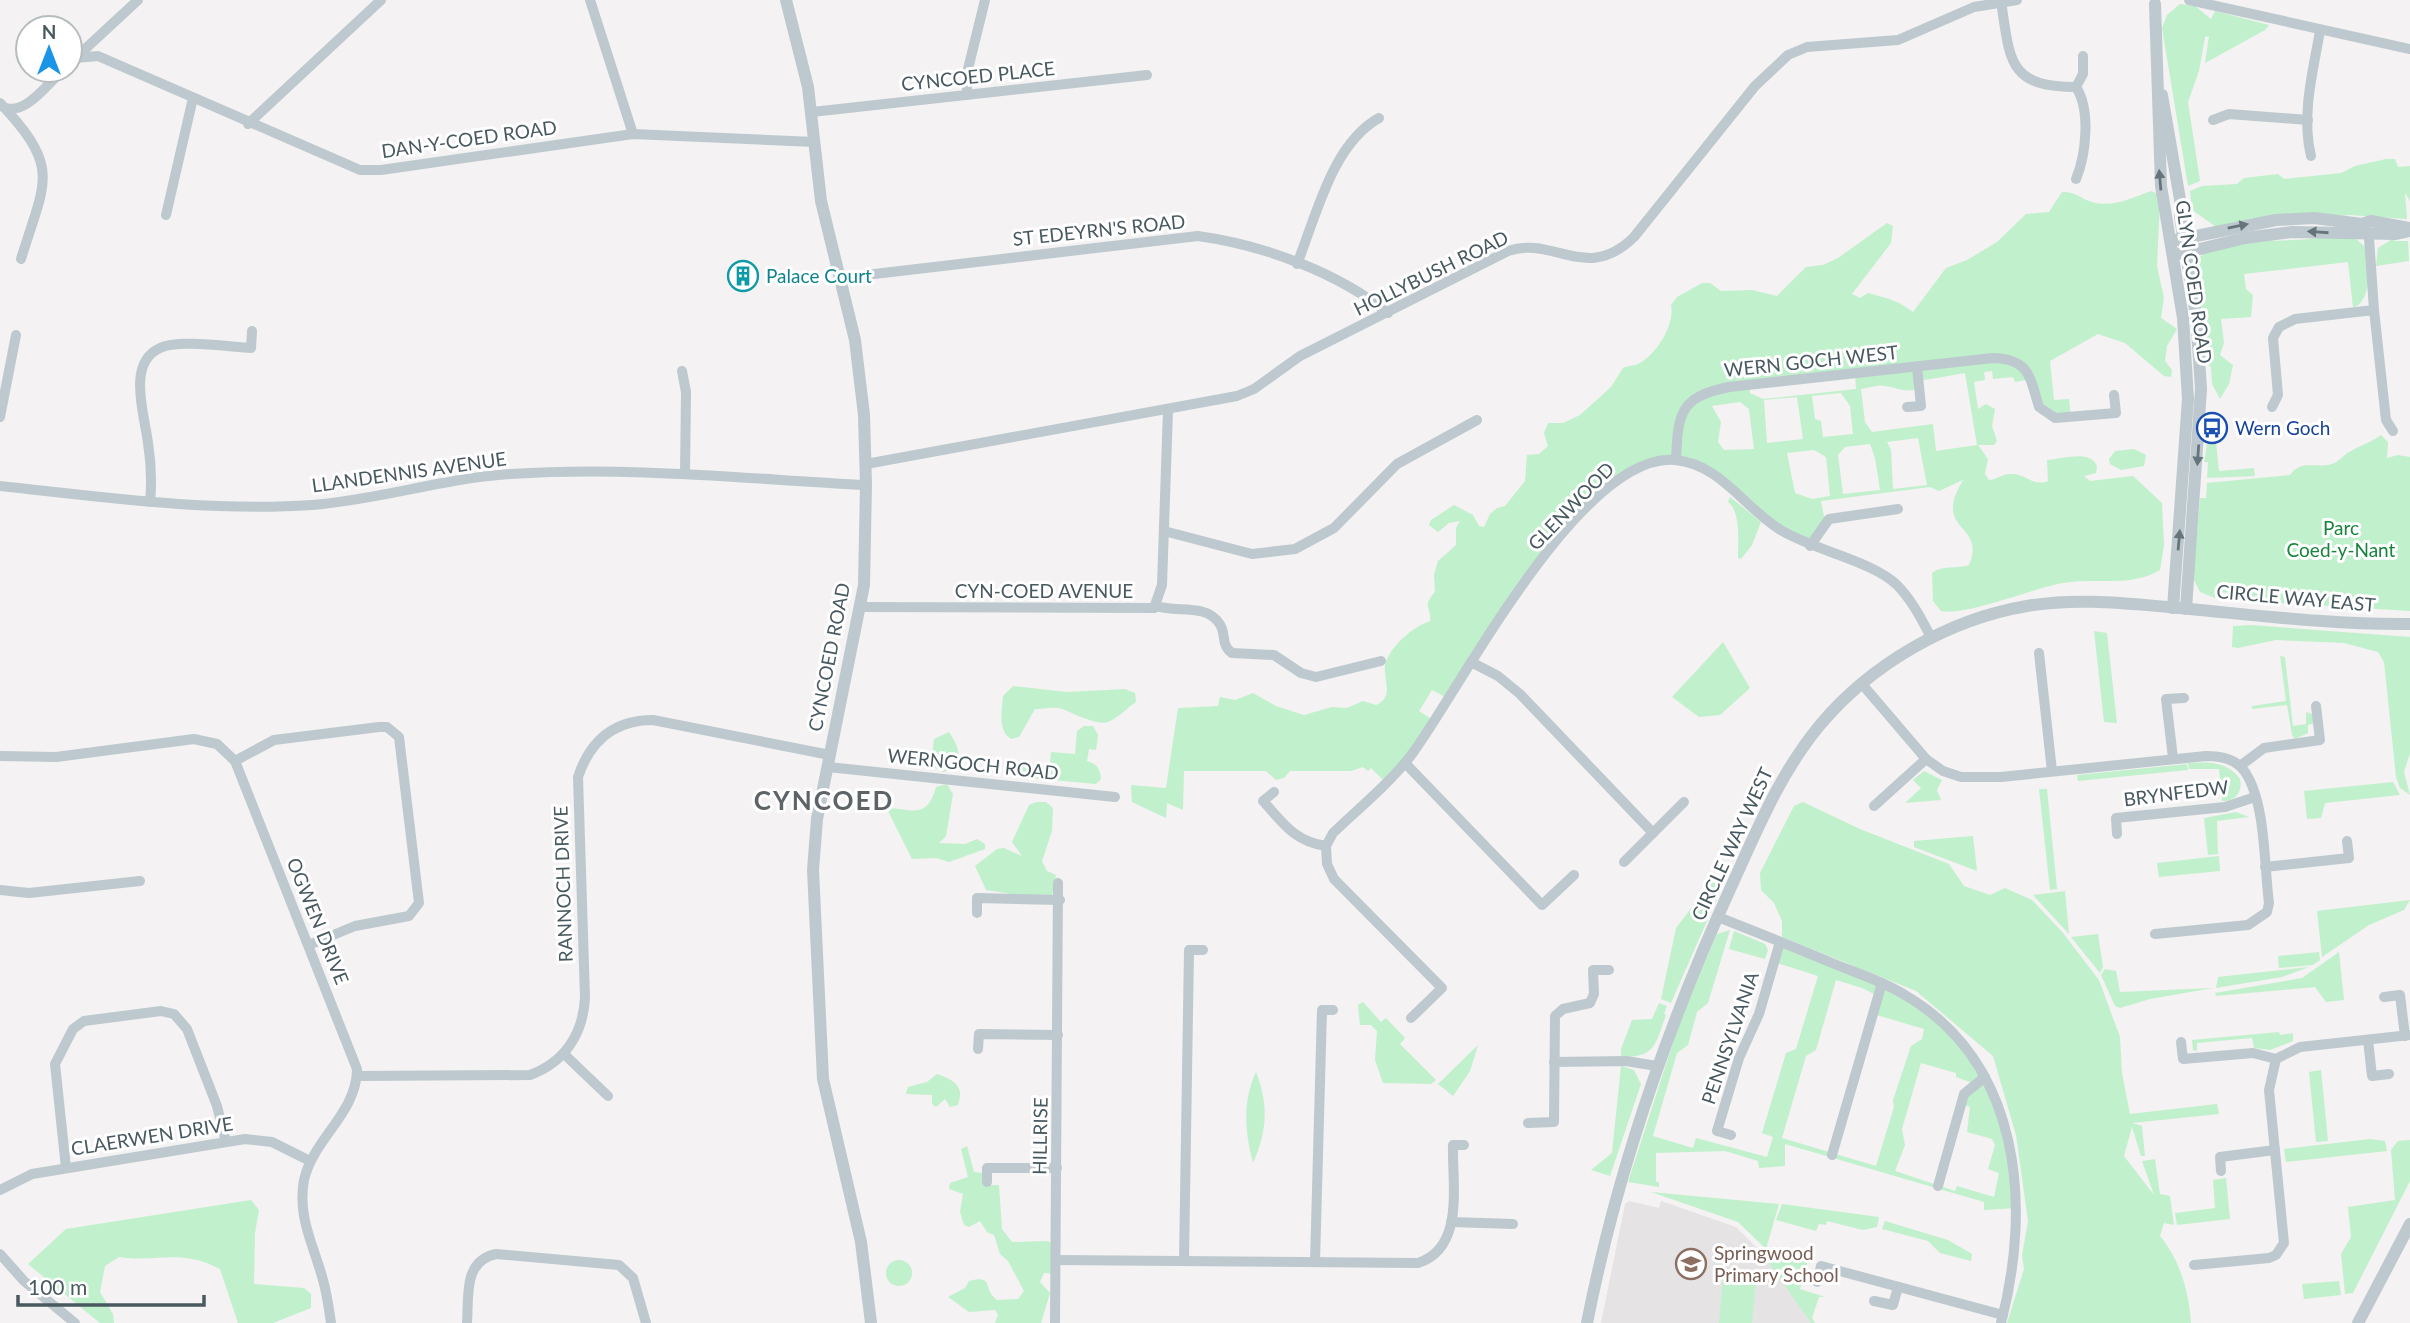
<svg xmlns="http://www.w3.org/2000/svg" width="2410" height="1323" viewBox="0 0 2410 1323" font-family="Lato,sans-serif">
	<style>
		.education { fill: #e5e3e4 }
		.green { fill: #c1f0cc; fill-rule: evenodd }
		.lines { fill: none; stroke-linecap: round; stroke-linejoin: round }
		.minor { stroke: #bdc9ce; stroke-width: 10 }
		.tertiary { stroke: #bdc9ce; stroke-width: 12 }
		.oneway { fill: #66757c }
		.labels { text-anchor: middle; stroke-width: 6; stroke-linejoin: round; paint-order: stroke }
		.street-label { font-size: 19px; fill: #495960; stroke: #fff }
		.culture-label { font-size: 19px; fill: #0d838f; stroke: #fff; text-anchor: start }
		.transit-label { font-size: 19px; fill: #164399; stroke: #fff; text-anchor: start }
		.park-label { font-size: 19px; fill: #17843c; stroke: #fff }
		.education-label { font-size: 19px; fill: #785e54; stroke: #fff; text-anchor: start }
		.district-label { font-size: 26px; font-weight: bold; letter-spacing: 2px; fill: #5e6367; stroke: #fff }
	</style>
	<rect width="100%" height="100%" fill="#f4f2f2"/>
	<path class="education" d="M1629 1201 1659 1208 1661 1201 1736 1227 1761 1252 1811 1323H1601L1625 1204Z"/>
	<g class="green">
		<path d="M2180 4 2195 6 2211 19 2215 11 2269 25 2265 30 2205 63 2209 36 2205 37 2199 71 2188 102 2200 181 2188 186 2162 28 2167 15Z"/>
		<path d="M2386 159H2395L2398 167 2410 166V201L2405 193 2407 219 2350 215 2215 226 2192 210 2190 191 2202 186 2237 184 2244 178 2278 174 2284 179 2341 173 2355 166Z"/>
		<path d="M2151 191 2158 194 2160 201 2157 266 2164 298 2161 318 2177 329 2167 346 2165 361 2172 370 2171 377 2164 376 2125 343 2098 334 2050 361 2054 400 2069 399 2071 418 2049 416 2032 379 2015 382 2013 377 1993 379 1992 371 1984 372 1985 380 1974 382 1978 409 1986 404 1995 409 1992 426 1997 441 1994 445H1978L1988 459 1985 474 1989 480C1996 480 2002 474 2010 474 2025 473 2033 487 2048 481L2047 460C2062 459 2090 449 2097 466L2096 473 2084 476 2090 481 2133 476 2162 503 2164 545 2160 570C2130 588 2096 577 2063 583 2033 588 1967 616 1941 611L1933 601 1932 573C1941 565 1958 569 1969 565 1987 522 1931 533 1963 480L1939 491 1930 487 1821 501 1825 522 1810 546 1689 462 1633 469 1559 539 1447 698 1432 690 1419 711 1433 720 1385 782 1371 768 1368 771 1363 767 1351 771H1290L1284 778 1276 780 1266 771H1184L1183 810 1167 803 1166 818 1132 802 1131 785 1166 788 1178 708 1218 706 1220 697 1235 700 1253 693 1276 706 1304 715 1332 707 1347 708 1363 701 1376 705C1394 697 1384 683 1385 667 1387 648 1414 626 1430 621 1432 606 1421 608 1435 592L1434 575 1438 561 1456 545V528L1460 521 1449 523 1438 532 1429 525 1431 520 1454 505 1473 515 1479 526 1484 527 1490 514 1497 508 1505 506 1525 481 1527 455 1539 454 1548 446 1544 433 1548 423H1563L1580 415 1611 387 1623 368C1629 365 1635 366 1640 363 1657 353 1675 325 1671 305L1677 297 1702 283H1710L1721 291 1752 290 1777 296 1806 267 1823 265 1838 258 1887 223 1893 226 1891 243 1852 294 1860 298 1868 293C1886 298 1898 300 1913 312L1946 268 1967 260 1997 242 2026 214 2049 212 2062 192C2074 191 2079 197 2089 201 2111 209 2132 198 2151 191ZM1965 373 1977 445 1936 451 1933 424 1872 432 1865 422 1861 389C1868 388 1879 384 1886 386 1900 389 1904 392 1920 389L1919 381ZM1855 374 1856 389 1763 399 1750 393 1749 385ZM1841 393 1850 406 1853 434 1823 437 1821 421 1815 419 1812 396ZM1797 397 1803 439 1767 443 1764 400ZM1740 402 1749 409 1754 449 1724 450 1718 442 1721 422 1712 406ZM1918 438 1927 485 1893 489 1891 450 1887 442ZM1870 444 1875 458 1880 490 1843 494 1838 455 1845 447ZM1814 450 1826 457 1830 496 1812 499 1795 493 1787 453Z"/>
		<path d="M2325 236 2355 238 2364 246C2369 263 2373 301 2353 308L2348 262 2244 274 2246 289 2253 295 2251 317 2221 319 2224 343 2220 355 2233 365 2229 384 2220 399 2212 384 2211 367 2197 358 2202 331 2205 330C2203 310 2196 290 2195 271 2192 230 2304 246 2325 236Z"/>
		<path d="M2394 238 2395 241H2408L2409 261 2376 266 2378 248Z"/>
		<path d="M2209 433H2215L2219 471 2254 468 2255 476 2207 478 2208 462H2204Z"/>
		<path d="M2381 435 2388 442 2387 458 2398 455 2410 457V611L2250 601 2249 594 2215 592V598L2200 592 2193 578 2200 498H2206L2207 483 2290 475C2301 459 2317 469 2332 464 2339 462 2344 454 2351 451 2363 444 2368 444 2381 435Z"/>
		<path d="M2134 449 2146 455 2144 466 2121 470 2110 464 2109 459 2115 451Z"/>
		<path d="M1730 497 1761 522 1752 545 1741 559 1738 558C1738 543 1741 511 1728 502Z"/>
		<path d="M2251 625 2410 637V753L2404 772 2410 795 2400 788 2396 777 2384 662 2378 652 2344 643 2276 640 2238 648 2232 647 2233 626Z"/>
		<path d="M2094 631 2107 633 2117 723 2104 722Z"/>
		<path d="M1723 642 1750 688 1720 715 1699 717 1672 697Z"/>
		<path d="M2280 656 2285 657 2293 726 2306 724V712L2312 714 2315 723 2308 725V733L2295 739 2292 735 2287 705 2252 709V706L2286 701Z"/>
		<path d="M1013 686 1066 692 1125 689 1135 693 1136 702C1127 708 1118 718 1108 722 1097 726 1073 713 1062 709 1055 706 1043 709 1035 709L1019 737 1011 739C997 730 1002 710 1003 696Z"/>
		<path d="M1084 726H1093L1098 735 1096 750 1089 749 1087 761C1097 764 1100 768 1101 779L1096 784 1019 777 1017 765H1050L1051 752 1075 754 1077 731Z"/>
		<path d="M949 732C958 746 961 752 956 769L943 772 931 766 934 739Z"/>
		<path d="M2188 763C2208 762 2227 761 2240 779 2243 792 2235 802 2222 801L2219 769H2189Z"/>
		<path d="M2187 764 2188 770 2078 781 2077 775Z"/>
		<path d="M1924 771 1942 780 1937 790 1941 800 1905 803 1921 788 1913 780Z"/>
		<path d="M2393 782 2400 795 2325 803 2321 818 2307 819 2304 791Z"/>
		<path d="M947 784 953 794 946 836 939 843 965 844 977 839 985 844V849L949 862 936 858 912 859 888 811 890 808C915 810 927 818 936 787Z"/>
		<path d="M2039 789H2047L2057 889 2050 890Z"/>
		<path d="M1037 802H1046L1053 808 1052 831 1042 861 1047 871 1056 875 1052 895 1030 897 986 890 975 866 997 849 1004 848 1022 856 1012 842 1029 805Z"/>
		<path d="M1803 802 1860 829 1949 864 1964 886 1990 895 2005 888 2032 900 2063 933 2099 980 2120 1037 2122 1073 2130 1114 2217 1104 2219 1114 2132 1123 2142 1126 2145 1156H2141L2132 1127 2124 1156 2154 1195 2142 1161 2155 1159 2160 1194 2170 1196 2174 1225 2164 1223 2160 1236C2180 1260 2189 1292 2191 1323H2007L2024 1269 2022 1255 2028 1221 2016 1135 1993 1056 1916 991 1782 937V921L1774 903 1761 890 1760 873 1794 806Z"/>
		<path d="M2236 812 2249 817 2217 821 2218 854 2208 855 2204 818Z"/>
		<path d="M1973 836 1977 871 1914 847V841Z"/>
		<path d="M2219 856 2220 871 2159 877 2157 863Z"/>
		<path d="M1712 881 1721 889 1671 1003 1661 999 1676 928Z"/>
		<path d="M2065 891 2069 934 2033 895Z"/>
		<path d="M2410 900 2404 910 2369 925 2322 957 2317 911Z"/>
		<path d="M1730 930 1708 1003 1697 1012 1688 1045 1677 1053 1653 1136 1693 1148 1696 1138 1767 1157 1773 1137 1762 1133 1786 1053 1796 1049 1818 976 1774 962 1780 942 1882 983 1952 1032 1998 1104 2017 1208 1984 1210V1202L1785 1144V1166L1759 1168 1758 1161 1725 1151 1656 1153V1182H1659V1187L1628 1182 1681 1018 1717 934ZM1836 980 1862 988 1878 996 1873 1014 1924 1029 1922 1039 1911 1046 1893 1100 1894 1107 1876 1166 1782 1138 1806 1056 1816 1050ZM1921 1063 1956 1073V1077L1975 1084 1961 1104 1970 1107 1967 1132 1992 1139 1995 1145 1988 1169 1999 1173 1994 1197 1957 1186 1955 1191 1895 1171 1905 1145 1902 1129Z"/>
		<path d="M1734 931 1765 944 1768 950 1765 959 1729 949Z"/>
		<path d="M2098 934 2103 967 2100 973 2071 937Z"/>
		<path d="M2319 952 2320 960 2313 965 2279 968 2278 956Z"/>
		<path d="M2339 952 2344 1000 2326 1002 2315 987 2216 996 2215 993 2302 978Z"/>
		<path d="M2309 967 2282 977 2216 988 2218 977Z"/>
		<path d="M2105 969 2116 971 2120 992 2213 988 2150 999 2120 1008 2115 1006 2101 975Z"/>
		<path d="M1363 1002 1381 1022 1386 1018 1405 1038 1400 1044 1436 1080 1431 1084 1383 1083 1375 1060 1377 1031 1371 1025H1360L1358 1005Z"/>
		<path d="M1659 1003 1667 1006 1664 1014 1666 1015C1655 1045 1656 1057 1621 1057V1049L1632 1020 1652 1019Z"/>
		<path d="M2279 1032 2280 1035 2293 1033V1041L2270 1050 2254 1048 2252 1038 2197 1043V1051L2193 1050 2192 1040Z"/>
		<path d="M1478 1045 1470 1071 1453 1096 1438 1084Z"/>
		<path d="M1621 1066 1634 1070 1641 1084 1610 1176 1591 1170 1612 1153Z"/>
		<path d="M2321 1070 2328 1141 2316 1142 2309 1072Z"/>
		<path d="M1256 1072C1269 1105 1267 1131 1253 1163 1245 1132 1242 1102 1256 1072Z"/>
		<path d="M937 1074C954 1080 965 1086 958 1105L950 1107 945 1099 936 1107 932 1104V1095L906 1094 908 1087 927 1082Z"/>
		<path d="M2370 1139 2385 1141 2387 1151 2286 1162 2284 1149Z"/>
		<path d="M2410 1140V1181L2353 1293 2345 1294 2341 1254 2351 1237 2348 1207 2395 1200 2391 1150 2398 1141Z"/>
		<path d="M967 1146 974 1172 985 1173 987 1185H999L1002 1229 1012 1242 1047 1241 1056 1244V1274L1044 1273 1040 1282 1050 1293 1041 1323H995L998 1315 995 1310 969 1312 948 1297 965 1288 969 1281C995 1274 982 1289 997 1300L1018 1299 1024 1291 1008 1261 1000 1254 994 1235 987 1232 980 1221 969 1227 964 1225 960 1212 963 1194 949 1189 950 1183 968 1177 961 1149Z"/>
		<path d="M2226 1178 2230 1219 2177 1225 2175 1213 2215 1208 2213 1180Z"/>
		<path d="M1651 1192 1779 1204 1766 1249 1738 1222Z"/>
		<path d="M251 1200 259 1210 255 1233 254 1284 304 1288 311 1294V1308L273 1323H238L220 1269C179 1248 160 1263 119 1257L105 1266 100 1292 113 1314 114 1323H100L95 1319 28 1264 66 1229Z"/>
		<path d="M1782 1204 1879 1217 1877 1227 1863 1230 1827 1221 1826 1225 1819 1224 1816 1231 1776 1220Z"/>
		<path d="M1885 1221 1948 1240 1972 1254 1971 1261 1940 1253 1928 1241 1882 1229Z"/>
		<path d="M1766 1250 1808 1261 1800 1289 1825 1297H1819L1812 1318 1815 1323H1811L1761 1252Z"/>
		<circle cx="899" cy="1273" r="13"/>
		<path d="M1724 1268 1757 1271 1752 1323H1719Z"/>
		<path d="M2339 1281 2341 1295 2304 1299 2302 1284Z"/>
	</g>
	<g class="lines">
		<g class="minor">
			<path d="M590 0 633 134"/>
			<path d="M2189 0 2410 49"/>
			<path d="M2001 1C2010 61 2008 87 2076 87"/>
			<path d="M76 58 98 56 360 170H381L633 134 815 142"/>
			<path d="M70 63 138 0"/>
			<path d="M967 95V73L985 0"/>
			<path d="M0 103C62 169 45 180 21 259"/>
			<path d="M3 107C25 117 48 83 63 70"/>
			<path d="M812 112 1147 75"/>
			<path d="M2213 120 2229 114 2308 120"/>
			<path d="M248 124 381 0"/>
			<path d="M2311 156C2301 116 2313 71 2320 31"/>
			<path d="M2076 179C2086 155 2091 110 2076 87L2083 74V56"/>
			<path d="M166 215 193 98"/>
			<path d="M1297 264C1316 217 1332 144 1379 118"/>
			<path d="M840 278 1198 236C1263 245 1337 272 1388 313"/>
			<path d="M2374 310 2386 420 2393 431"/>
			<path d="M682 371 686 392 685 474"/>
			<path d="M1907 407 1921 406 1917 367"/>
			<path d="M2272 407 2278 395 2273 338 2279 327 2295 319 2374 310 2369 238 2362 228"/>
			<path d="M0 417 16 335"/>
			<path d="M1676 460C1678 414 1679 397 1729 387L1993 358C2030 359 2030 378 2039 407L2055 418 2116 413 2114 395"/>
			<path d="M866 464 1237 396 1254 389 1300 356 1508 251C1554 235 1586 284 1634 237L1755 86 1788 55 1807 47 1898 40 1974 7 2017 0"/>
			<path d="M0 486C103 497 208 512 312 505 379 500 444 478 511 474 630 466 748 479 866 485"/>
			<path d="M150 502C152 482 151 462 148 443 145 416 126 363 160 348 177 339 230 347 251 348L252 331"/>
			<path d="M1164 531 1252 554 1295 549 1334 528 1397 464 1477 420"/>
			<path d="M1810 546 1829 519 1898 509"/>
			<path d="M1156 606C1177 613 1205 603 1219 623 1227 633 1220 645 1232 653L1274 655 1301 673 1316 677 1381 661"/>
			<path d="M861 607 1154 608 1162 585 1168 410"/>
			<path d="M2039 653 2052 771"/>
			<path d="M1471 662 1498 676 1520 694 1653 833"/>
			<path d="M1862 684 1926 759 1943 771 1961 777H2001L2206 756C2220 756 2237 759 2245 772 2266 803 2264 866 2269 903L2267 912 2248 925 2155 934"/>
			<path d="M0 756 56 757 194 739 217 744 235 761 357 1069C357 1113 313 1139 304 1180 297 1217 314 1246 323 1280 327 1294 329 1309 331 1323"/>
			<path d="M2173 758 2166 699 2184 698"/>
			<path d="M235 761 274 740 379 727H387L399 737 419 903 409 916 355 926 309 945"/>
			<path d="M1405 763 1542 905 1574 875"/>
			<path d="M2240 766 2264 748 2320 740 2316 706"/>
			<path d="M828 767 1115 797"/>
			<path d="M1274 792 1263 801C1283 823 1295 842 1326 846L1327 864 1334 879 1442 988 1411 1018"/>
			<path d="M1874 806 1926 759"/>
			<path d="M2117 834 2116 818 2225 807 2255 797"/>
			<path d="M1326 846 1333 833C1357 810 1393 780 1412 754 1462 686 1581 452 1675 460 1720 464 1743 506 1779 529 1812 550 1873 561 1897 585 1912 600 1922 619 1931 638"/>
			<path d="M1624 862 1684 802"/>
			<path d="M2265 867 2349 858 2347 841"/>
			<path d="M0 890 29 893 140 881"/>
			<path d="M977 913V898L1060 900"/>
			<path d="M1718 917C1756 932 1794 947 1832 963 1856 973 1883 981 1905 995 2021 1063 2032 1205 2001 1323"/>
			<path d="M2384 997 2400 995 2405 1036"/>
			<path d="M2368 1040 2372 1076 2389 1074"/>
			<path d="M2181 1042 2183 1059 2253 1053 2276 1059"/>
			<path d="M978 1049 979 1034 1058 1035"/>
			<path d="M564 1054 608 1096"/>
			<path d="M1554 1062 1626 1061 1657 1066"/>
			<path d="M357 1076 530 1075C565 1062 583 1034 585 998L578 777C590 741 614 720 653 720L830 755"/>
			<path d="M1528 1123 1554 1122 1555 1016 1563 1009 1590 1003 1594 994 1593 970H1609"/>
			<path d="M1731 1135 1717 1131 1739 1058 1759 1014 1780 942"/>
			<path d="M1832 1155 1882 983"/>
			<path d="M66 1168 55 1064 73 1029 84 1021 161 1011 174 1014 187 1029 217 1106 226 1142"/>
			<path d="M2221 1171 2220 1157 2275 1150"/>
			<path d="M987 1182V1168H1057"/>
			<path d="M1938 1186 1964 1094 1985 1077"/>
			<path d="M0 1190 32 1174 245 1139 272 1142 310 1161"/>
			<path d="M1451 1222 1513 1224"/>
			<path d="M0 1254 24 1281 75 1323"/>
			<path d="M1056 1260 1418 1263C1465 1248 1452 1185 1453 1145H1464"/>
			<path d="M1184 1261 1189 950H1203"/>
			<path d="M1315 1262 1322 1010H1333"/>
			<path d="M2194 1265 2269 1258 2276 1255 2284 1243 2269 1090 2276 1059 2300 1047 2410 1035"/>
			<path d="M1817 1282 1821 1266 2003 1315"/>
			<path d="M1874 1301 1893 1305 1898 1287"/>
			<path d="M467 1323C469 1296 463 1261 496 1254L619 1265 633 1278 646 1323"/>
			<path d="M1055 1323 1058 883"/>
		</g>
		<g class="tertiary">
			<path d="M786 0 808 87 821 201 855 340 864 415 866 485 864 585 817 819 813 870 823 1079 861 1242 871 1323"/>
			<path d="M2155 4 2161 186 2183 318 2188 399 2173 608"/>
			<path d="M2162 95 2182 211 2180 217 2196 315 2201 389 2186 609"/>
			<path d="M2176 240 2276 220 2314 218 2362 224 2371 221 2410 228"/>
			<path d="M2179 254 2245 238 2292 232 2395 234 2410 231"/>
			<path d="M1587 1323C1617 1171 1667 1027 1731 887 1757 830 1780 773 1820 725 1871 664 1949 619 2027 606 2074 598 2121 603 2168 607 2248 614 2330 625 2410 624"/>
			<path d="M2358 1323 2410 1224"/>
		</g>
	</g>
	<defs><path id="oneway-solid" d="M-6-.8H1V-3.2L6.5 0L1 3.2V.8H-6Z" transform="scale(1.75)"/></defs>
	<g class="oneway">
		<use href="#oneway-solid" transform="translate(2160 180) rotate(-95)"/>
		<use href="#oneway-solid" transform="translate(2238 226) rotate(-12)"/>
		<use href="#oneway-solid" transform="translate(2318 232) rotate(-176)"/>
		<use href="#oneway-solid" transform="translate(2198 455) rotate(94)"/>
		<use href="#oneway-solid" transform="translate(2179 540) rotate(-85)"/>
	</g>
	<defs>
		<g id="building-ring" transform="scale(1.575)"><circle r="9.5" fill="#fff" stroke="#0f9aa8" stroke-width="1.5"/><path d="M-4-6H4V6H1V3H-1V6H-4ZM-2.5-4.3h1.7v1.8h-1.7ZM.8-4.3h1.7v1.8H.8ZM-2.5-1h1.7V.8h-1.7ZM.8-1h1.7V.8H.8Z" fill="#0f9aa8"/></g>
		<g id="bus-ring" transform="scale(1.575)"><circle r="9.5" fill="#fff" stroke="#1a4fb4" stroke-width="1.5"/><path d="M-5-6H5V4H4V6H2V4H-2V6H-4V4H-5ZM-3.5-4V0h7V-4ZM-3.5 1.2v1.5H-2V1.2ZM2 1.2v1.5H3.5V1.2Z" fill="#1a4fb4"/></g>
		<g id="school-ring" transform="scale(1.575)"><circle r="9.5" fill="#fff" stroke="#8d6e63" stroke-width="1.5"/><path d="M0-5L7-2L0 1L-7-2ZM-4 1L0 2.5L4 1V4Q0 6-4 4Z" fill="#8d6e63"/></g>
	</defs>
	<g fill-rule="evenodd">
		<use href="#building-ring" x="743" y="276"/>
		<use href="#bus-ring" x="2212" y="428"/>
		<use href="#school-ring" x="1691" y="1264"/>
	</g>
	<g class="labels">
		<g class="street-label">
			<text transform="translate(978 76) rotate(-6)" y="7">CYNCOED PLACE</text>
			<text transform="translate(469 139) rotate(-8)" y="7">DAN-Y-COED ROAD</text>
			<text transform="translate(1099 230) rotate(-6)" y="7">ST EDEYRN'S ROAD</text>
			<text transform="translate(1431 273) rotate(-26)" y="7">HOLLYBUSH ROAD</text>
			<text transform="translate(2194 282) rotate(82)" y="7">GLYN COED ROAD</text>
			<text transform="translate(1811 361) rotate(-6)" y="7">WERN GOCH WEST</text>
			<text transform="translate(409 472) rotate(-8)" y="7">LLANDENNIS AVENUE</text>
			<text transform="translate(1571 506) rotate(-46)" y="7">GLENWOOD</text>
			<text x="1044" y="598">CYN-COED AVENUE</text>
			<text transform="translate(2296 598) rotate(5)" y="7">CIRCLE WAY EAST</text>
			<text transform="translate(829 657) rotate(-79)" y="7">CYNCOED ROAD</text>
			<text transform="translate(973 764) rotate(6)" y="7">WERNGOCH ROAD</text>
			<text transform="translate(2176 793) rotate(-7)" y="7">BRYNFEDW</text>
			<text transform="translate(1732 844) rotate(-65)" y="7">CIRCLE WAY WEST</text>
			<text transform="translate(563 884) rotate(-92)" y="7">RANNOCH DRIVE</text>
			<text transform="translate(318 921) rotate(68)" y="7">OGWEN DRIVE</text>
			<text transform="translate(1730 1038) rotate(-71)" y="7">PENNSYLVANIA</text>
			<text transform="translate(152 1136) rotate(-9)" y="7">CLAERWEN DRIVE</text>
			<text transform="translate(1040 1136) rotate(-89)" y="7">HILLRISE</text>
		</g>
		<g class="culture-label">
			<text x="766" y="283">Palace Court</text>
		</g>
		<g class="transit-label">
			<text x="2235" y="435">Wern Goch</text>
		</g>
		<g class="park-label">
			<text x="2341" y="535">Parc<tspan x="2341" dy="22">Coed-y-Nant</tspan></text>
		</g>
		<g class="education-label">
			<text x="1714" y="1260">Springwood<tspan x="1714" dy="22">Primary School</tspan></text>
		</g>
		<g class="district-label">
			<text x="824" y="810">CYNCOED</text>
		</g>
	</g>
	<g transform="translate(49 49)"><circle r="33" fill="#ffffff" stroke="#b6bdbf" stroke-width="2"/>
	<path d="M0-5L12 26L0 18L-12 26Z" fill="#1994e7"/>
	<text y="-10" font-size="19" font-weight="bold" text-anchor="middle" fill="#495960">N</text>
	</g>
	<path d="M18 1295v10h186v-10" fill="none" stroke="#495960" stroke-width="3.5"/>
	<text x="28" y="1295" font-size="21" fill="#495960" stroke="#ffffff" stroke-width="5" paint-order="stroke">100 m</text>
</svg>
